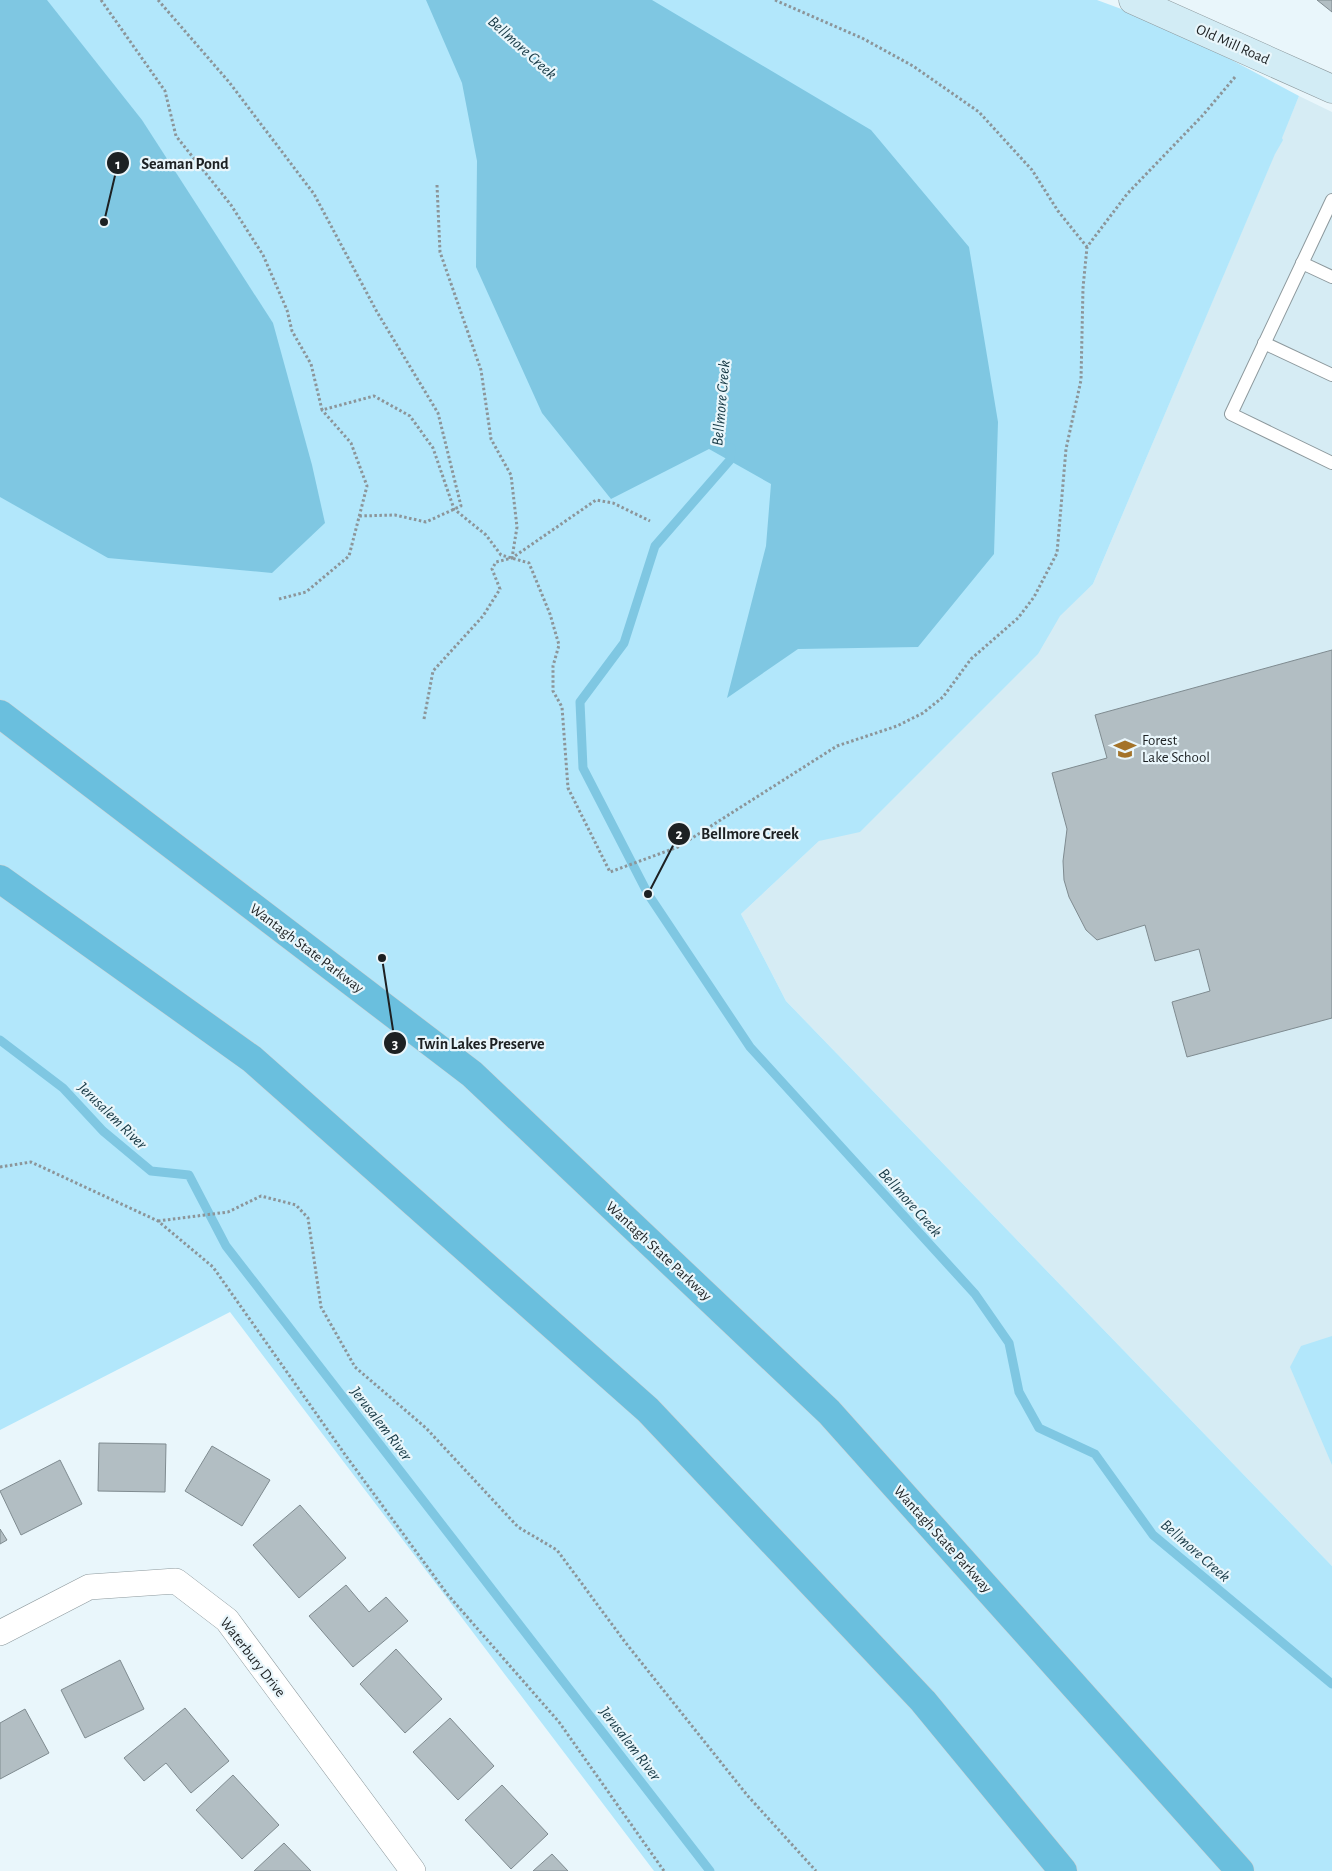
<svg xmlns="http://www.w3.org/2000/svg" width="1332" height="1871" viewBox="0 0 1332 1871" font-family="'Alegreya Sans',sans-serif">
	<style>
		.built { fill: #d6ecf4 }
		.green { fill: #b2e7fb }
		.water { fill: #7fc7e2 }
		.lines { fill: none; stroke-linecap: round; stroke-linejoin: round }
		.stream { stroke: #7fc7e2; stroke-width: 9 }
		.building { fill: #b2bec3; stroke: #7f8b90 }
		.lane-casing { stroke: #8d999d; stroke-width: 14 }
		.street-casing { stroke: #8d999d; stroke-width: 26 }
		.secondary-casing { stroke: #8d999d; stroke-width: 29 }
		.highway-casing { stroke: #d2d3d3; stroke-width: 29 }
		.path { stroke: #8c9599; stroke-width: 3; stroke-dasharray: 2.5 2.5; stroke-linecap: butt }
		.lane { stroke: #fff; stroke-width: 12 }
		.street { stroke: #fff; stroke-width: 25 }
		.secondary { stroke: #d2ecf5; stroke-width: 28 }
		.highway { stroke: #6abfde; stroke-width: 28 }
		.labels { text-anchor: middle; stroke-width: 4.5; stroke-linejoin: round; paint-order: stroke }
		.street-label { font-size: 15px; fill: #1d2123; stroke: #e9f6fb }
		.poi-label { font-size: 15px; fill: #1d2123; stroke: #e9f6fb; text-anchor: start }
		.water-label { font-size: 16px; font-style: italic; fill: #163844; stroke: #e9f6fb }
		.leader { fill: none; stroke: #1d2123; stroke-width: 2 }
		.callout-dot { fill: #1d2123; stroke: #e9f6fb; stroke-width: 2 }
		.mark-label { font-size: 15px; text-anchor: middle; font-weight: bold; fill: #fff }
		.callout-label { font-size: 16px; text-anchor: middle; font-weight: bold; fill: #1d2123; stroke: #e9f6fb; stroke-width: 4.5; stroke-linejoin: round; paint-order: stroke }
	</style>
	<rect width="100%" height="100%" fill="#e9f6fb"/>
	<path class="built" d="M1299 96 1332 112V1566L786 1001 741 914 1093 584Z"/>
	<g class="green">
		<path d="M0 0H1097L1170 27 1299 96 1282 138 1283 140 1275 154 1093 584 1060 616 1038 654 860 832 819 841 741 914 786 1001 1332 1566V1871H654L230 1312 0 1430Z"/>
		<path d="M1332 1336V1465L1290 1367 1301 1346Z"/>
	</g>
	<g class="water">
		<path d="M0 0H47L142 120 273 323 312 465 325 523 272 573 108 558 0 497Z"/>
		<path d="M426 0H652L871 130 969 247 998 422 994 554 918 647 798 649 727 698 766 546 771 484 709 449 611 499 542 413 476 267 477 161 462 83Z"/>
	</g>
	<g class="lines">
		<g class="stream">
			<path d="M731 448 730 460 655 546 624 643 580 702 583 768 648 894 750 1047 975 1294 1009 1343 1019 1392 1039 1428 1095 1454 1153 1535 1332 1684"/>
			<path d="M0 1040 63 1088 103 1131 151 1171 189 1175 226 1246 710 1871"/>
		</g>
	</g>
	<g class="building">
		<path d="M1317 0H1332V12Z"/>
		<path d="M1332 650V1018L1187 1057 1172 1002 1210 991 1199 949 1155 961 1145 925 1097 940 1086 930 1069 897 1064 880 1063 861 1067 829 1052 773 1107 758 1095 715Z"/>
		<path d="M99 1443 166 1444 165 1492 98 1491Z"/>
		<path d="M212 1446 270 1480 242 1526 185 1491Z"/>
		<path d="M60 1460 82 1504 21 1535 0 1491Z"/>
		<path d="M300 1505 346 1558 299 1598 253 1545Z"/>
		<path d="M0 1529 7 1540 0 1544Z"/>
		<path d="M346 1585 369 1612 386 1597 408 1621 353 1667 309 1616Z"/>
		<path d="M396 1649 442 1699 405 1733 360 1684Z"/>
		<path d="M120 1660 144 1709 85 1738 61 1690Z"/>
		<path d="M185 1708 229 1761 191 1793 166 1763 144 1781 124 1758Z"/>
		<path d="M25 1709 49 1753 0 1779V1723Z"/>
		<path d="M450 1718 494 1766 458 1800 413 1752Z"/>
		<path d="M233 1775 279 1825 242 1859 196 1810Z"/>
		<path d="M502 1785 548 1834 511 1869 465 1820Z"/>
		<path d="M284 1843 311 1871H254Z"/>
		<path d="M552 1854 568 1871H533Z"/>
	</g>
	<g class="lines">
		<g class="lane-casing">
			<g id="lane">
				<path d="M1332 200 1231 414 1332 463"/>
				<path d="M1302 263 1332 277"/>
				<path d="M1264 343 1332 375"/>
			</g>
		</g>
		<g class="street-casing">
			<path id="street" d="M0 1633 89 1587 176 1581 227 1620 413 1871"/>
		</g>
		<g class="secondary-casing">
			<path id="secondary" d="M1133 0 1332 89"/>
		</g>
		<g class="highway-casing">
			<g id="highway">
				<path d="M0 714 472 1074 829 1412 1240 1871"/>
				<path d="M0 879 252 1059 648 1410 923 1701 1063 1871"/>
			</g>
		</g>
		<g class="path">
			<path d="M101 0 165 91 176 136 231 205 263 255 287 310 292 331 311 364 322 410 374 396 410 416 433 448 454 509 486 535 501 555 529 563 550 614 559 645 553 666V691L562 707 568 788 610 872 678 847 837 746 897 726 923 713 943 697 971 659 1018 618 1034 597 1057 553 1066 449 1081 380 1083 288 1087 247 1127 194 1203 115 1235 77"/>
			<path d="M158 0 229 82 314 194 377 312 438 413 461 506 426 522 395 515 359 516"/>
			<path d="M775 0 862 38 913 66 979 112 1032 170 1058 211 1087 247"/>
			<path d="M437 185 440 252 481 370 491 439 511 475 517 527 512 558"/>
			<path d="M279 599 306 592 349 556 367 486 351 443 322 410"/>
			<path d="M424 719 433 671 483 616 500 589 492 569 496 562 512 558 596 500 613 503 650 521"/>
			<path d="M0 1167 31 1162 158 1221 213 1267 346 1456 448 1595 559 1722 664 1871"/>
			<path d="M158 1221 228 1212 261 1196 296 1205 308 1218 321 1307 355 1367 426 1428 518 1527 557 1550 625 1642 747 1795 816 1871"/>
		</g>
		<use href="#lane" class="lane"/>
		<use href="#street" class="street"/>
		<use href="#secondary" class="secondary"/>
		<use href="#highway" class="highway"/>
	</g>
	<defs>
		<g id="school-bare" transform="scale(1.725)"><path d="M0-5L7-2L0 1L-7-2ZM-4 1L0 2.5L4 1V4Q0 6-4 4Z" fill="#a47329" stroke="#e9f6fb" stroke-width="2.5" paint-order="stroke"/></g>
	</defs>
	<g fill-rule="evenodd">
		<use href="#school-bare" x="1125" y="749"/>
	</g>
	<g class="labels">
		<g class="street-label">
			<text transform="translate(1233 44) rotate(24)" y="5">Old Mill Road</text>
			<text transform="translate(307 948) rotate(37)" y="5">Wantagh State Parkway</text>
			<text transform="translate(659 1251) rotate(43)" y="5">Wantagh State Parkway</text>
			<text transform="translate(943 1539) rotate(48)" y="5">Wantagh State Parkway</text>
			<text transform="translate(253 1657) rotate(52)" y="5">Waterbury Drive</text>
		</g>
		<g class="poi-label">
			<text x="1142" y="745">Forest<tspan x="1142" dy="17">Lake School</tspan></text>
		</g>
		<g class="water-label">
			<text transform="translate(523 47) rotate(42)" y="6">Bellmore Creek</text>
			<text transform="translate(720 403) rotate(-85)" y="6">Bellmore Creek</text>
			<text transform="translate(113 1115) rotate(44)" y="6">Jerusalem River</text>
			<text transform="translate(911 1202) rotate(48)" y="6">Bellmore Creek</text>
			<text transform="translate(382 1423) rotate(52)" y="6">Jerusalem River</text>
			<text transform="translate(1196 1550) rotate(41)" y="6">Bellmore Creek</text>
			<text transform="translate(631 1743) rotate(52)" y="6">Jerusalem River</text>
		</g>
	</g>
	<path class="leader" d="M104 222L118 163M648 894L679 834M382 958L395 1043"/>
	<g class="callout-dot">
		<circle cx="104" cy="222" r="5"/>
		<circle cx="648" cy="894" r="5"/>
		<circle cx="382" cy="958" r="5"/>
		<circle cx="118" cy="163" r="12"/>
		<circle cx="679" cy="834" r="12"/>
		<circle cx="395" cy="1043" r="12"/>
	</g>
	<g class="mark-label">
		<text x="118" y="169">1</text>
		<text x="679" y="839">2</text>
		<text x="395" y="1049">3</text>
	</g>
	<g class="callout-label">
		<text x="185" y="169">Seaman Pond</text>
		<text x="750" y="839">Bellmore Creek</text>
		<text x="481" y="1049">Twin Lakes Preserve</text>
	</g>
</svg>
